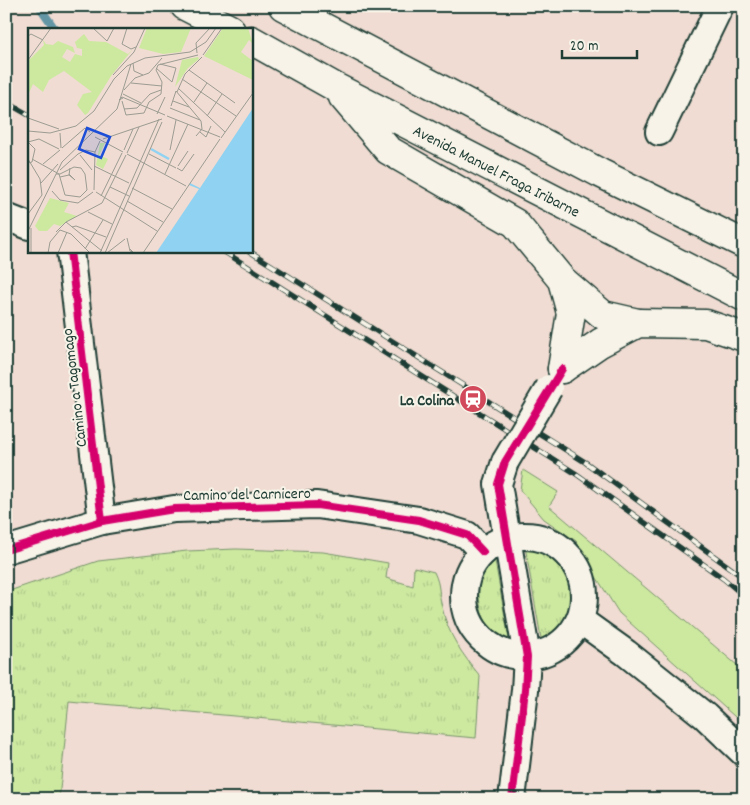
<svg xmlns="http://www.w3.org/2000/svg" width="750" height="805" viewBox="0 0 750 805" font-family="Dekko,sans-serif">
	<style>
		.grass { fill: url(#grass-tufts); stroke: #76936a }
		.park { fill: #cde9a0; stroke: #76936a }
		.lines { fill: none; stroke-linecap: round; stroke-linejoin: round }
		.stream { stroke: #6396a5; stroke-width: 8 }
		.minor-casing { stroke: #1f3d34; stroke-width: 30 }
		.primary-casing { stroke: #1f3d34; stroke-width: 31 }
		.minor { stroke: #f7f3e8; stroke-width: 26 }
		.primary { stroke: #f7f3e8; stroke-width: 28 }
		.rail-casing { stroke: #1f3d34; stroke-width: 5.5 }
		.rail { stroke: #f7f3e8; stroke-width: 4; stroke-dasharray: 11; stroke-linecap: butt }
		.minor-bridge-casing { stroke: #1f3d34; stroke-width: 30; stroke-linecap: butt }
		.minor-bridge { stroke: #f7f3e8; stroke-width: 26 }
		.cycleway-casing { stroke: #f7f3e8; stroke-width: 11 }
		.cycleway { stroke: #d6006c; stroke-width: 8 }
		.labels { text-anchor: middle; stroke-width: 4; stroke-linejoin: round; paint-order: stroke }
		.street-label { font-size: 16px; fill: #1f3d34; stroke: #f7f3e8 }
		.poi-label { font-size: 16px; font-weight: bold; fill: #1f3d34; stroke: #f7f3e8; text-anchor: end }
		.inset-river { fill: none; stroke: #90d2f1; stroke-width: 2.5 }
		.inset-road { fill: none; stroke: #9c9c93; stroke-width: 1 }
		.view { fill: #1d4ed8; fill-opacity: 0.15; stroke: #1d4ed8; stroke-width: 2.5 }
		.inset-edge { fill: none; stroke: #1f3d34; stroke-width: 2.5 }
	</style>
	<defs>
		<pattern id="grass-tufts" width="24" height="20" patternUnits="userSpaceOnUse" patternTransform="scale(1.25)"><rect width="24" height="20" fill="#cde9a0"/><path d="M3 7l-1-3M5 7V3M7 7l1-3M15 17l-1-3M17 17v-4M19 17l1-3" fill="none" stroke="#b0c98a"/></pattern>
	</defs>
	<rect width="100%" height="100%" fill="#f0dcd2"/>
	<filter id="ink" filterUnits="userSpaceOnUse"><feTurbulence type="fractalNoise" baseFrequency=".02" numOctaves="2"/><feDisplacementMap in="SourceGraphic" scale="10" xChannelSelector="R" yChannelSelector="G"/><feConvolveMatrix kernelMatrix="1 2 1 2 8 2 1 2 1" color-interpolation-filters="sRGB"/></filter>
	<g filter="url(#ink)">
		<g class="grass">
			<path d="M524 540C530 542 538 544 543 547 569 565 581 603 560 630 556 635 548 640 542 644Z"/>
			<path d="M236 549 323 552 388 563 386 578 413 586 414 567 434 572C441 587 438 593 442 607 448 635 462 654 480 676L476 738 69 701 59 799H6V592L98 561 187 551Z"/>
			<path d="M493 550 510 645C506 643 500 640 497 637 482 622 476 599 480 579 482 569 488 559 493 550Z"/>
		</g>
		<path class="park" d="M523 470 558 492 549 506 744 671V725L619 613 595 575 576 541 544 519 520 490Z"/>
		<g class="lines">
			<path class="stream" d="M39 6 55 29"/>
			<g class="minor-casing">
				<g id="minor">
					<path d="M659 132 720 6"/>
					<path d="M6 217 29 226"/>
					<path d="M70 251 102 521"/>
					<path d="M505 462 498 484 527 657 525 690 512 799"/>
					<circle cx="524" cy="596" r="60"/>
					<path d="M6 550 102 521 174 509 317 505 419 520 467 535 483 552"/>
					<path d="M580 620 626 653 705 716 744 753"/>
				</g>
			</g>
			<g class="primary-casing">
				<g id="primary">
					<path d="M185 6 230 29"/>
					<path d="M283 6 600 173 744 244"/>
					<path d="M251 40 335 87 744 297"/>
					<path d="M343 97 388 150 515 223 562 280 571 313 562 369"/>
					<path d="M562 280 603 315 638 323"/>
					<path d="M562 369 600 343 638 323 706 324 744 337"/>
				</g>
			</g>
			<use href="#minor" class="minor"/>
			<use href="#primary" class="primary"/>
			<g class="rail-casing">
				<g id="rail">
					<path d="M6 102 29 115"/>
					<path d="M223 251 575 473 724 579 744 596"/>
					<path d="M249 251 585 462 744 578"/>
				</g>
			</g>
			<use href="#rail" class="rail"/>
			<g class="minor-bridge-casing">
				<path id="minor-bridge" d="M505 462 549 388"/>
			</g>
			<use href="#minor-bridge" class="minor-bridge"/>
			<g class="cycleway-casing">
				<g id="cycleway">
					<path d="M70 251 102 521"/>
					<path d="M6 550 102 521 174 509 317 505 419 520 467 535 483 552"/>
					<path d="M512 799 525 690 527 657 498 484 505 462 562 369"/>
				</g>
			</g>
			<use href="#cycleway" class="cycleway"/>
		</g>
	</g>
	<defs>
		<g id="station-disc" transform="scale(1.4375)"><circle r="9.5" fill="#d1495b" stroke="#f7f3e8"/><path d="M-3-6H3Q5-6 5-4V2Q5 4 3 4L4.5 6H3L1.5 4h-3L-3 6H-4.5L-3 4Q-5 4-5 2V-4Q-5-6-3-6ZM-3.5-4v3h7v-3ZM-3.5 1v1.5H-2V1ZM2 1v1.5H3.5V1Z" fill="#fff"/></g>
	</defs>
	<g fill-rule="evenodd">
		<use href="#station-disc" x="473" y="399"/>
	</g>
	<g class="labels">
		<g class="street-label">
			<text transform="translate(497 170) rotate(27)" y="6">Avenida Manuel Fraga Iribarne</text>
			<text transform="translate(73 388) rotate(-97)" y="6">Camino a Tagomago</text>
			<text transform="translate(247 493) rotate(-1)" y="6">Camino del Carnicero</text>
		</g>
		<g class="poi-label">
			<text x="454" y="405">La Colina</text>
		</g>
	</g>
	<g transform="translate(28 28)">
		<rect width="225" height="225" fill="#f0dcd2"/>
		<path d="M195 0H220L225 16 221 12 213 24 225 33V52L176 28ZM56 6 61 13 78 14 100 26 105 21 83 48 60 85 57 87 49 77 55 66 64 64 36 43 21 52 15 64 5 56 0 67V33L16 17 15 12 18 16 25 17 30 13 45 19 47 25 39 21 34 29 42 34 47 26 54 28V21L49 20 47 14ZM72 115H77L71 127 80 131 75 141 68 137ZM22 170 41 175 36 184 49 188 32 198 26 196 19 203H11L7 198Z" fill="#cde9a0"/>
		<path d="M119 0H163L153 24 135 26 111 20ZM170 29 171 31 160 40 147 59 154 32Z" fill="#cde9a0"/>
		<path d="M225 80V225H128L171 161 161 157 162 155 172 160Z" fill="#90d2f1"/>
		<path class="inset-river" d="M123 121 141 131"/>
		<path class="inset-road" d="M65 0 79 13 86 0M99 0 94 16 103 21 108 19M0 8 3 6 15 12M169 25 168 15 182 0M175 27 194 0M0 32 23 0M105 35 106 43 115 47M128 40 144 54 148 40 132 36M161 42 207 75M85 47 106 24 117 0M107 50 121 45 134 30M154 51 208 88M103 55 134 58M150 60 197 104M96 62 107 50M149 64 157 46 174 29M95 66 113 75M95 70 91 72 94 69 137 87M94 73 98 87 116 85 121 74 133 66 134 54 128 42 130 37 170 27M145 73 161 79M166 74 179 55M143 78 148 63 173 93 174 101 168 108M142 80 172 92M96 81 109 80 122 66 133 62M129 86 137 69M139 88 192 109M179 88 194 66M0 90 31 101M0 103 22 105 48 98 66 83 86 51 99 38 117 30 162 24 178 14 188 0M172 104 178 109 183 98M32 105 33 120M67 109 95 124M193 110 225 65M75 111 134 91M0 114 11 111 31 121M34 120 57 100 62 104M96 122 105 101M142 122 148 92M99 125 111 99M99 126 158 158M121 126 148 140M52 127 64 142M0 131 12 151 14 167 0 186M4 131 31 146 37 167 52 169 59 162 57 146 53 140 46 139 32 146H28M0 135 4 134 7 121 0 114M15 136 32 122M66 138 101 155M150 138 160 123M149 140 154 143 166 126M32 142 50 126 58 122 67 124M137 146 160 96M41 147 47 152 41 146M32 149 41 147 42 140M13 155 30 136M82 159 101 168M104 160 144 181M66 162 67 124 72 113M24 163 32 172 50 175 65 164M68 164 129 203M73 168 94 125M99 173 135 194M60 184 84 196M38 194 74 223M44 199 48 198 78 209M0 203 34 134 89 81 103 36M28 204 38 194 74 175 98 127M99 210 102 223 105 224 102 221M57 221 75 192M3 225V200M20 225 22 214 32 202 43 206 62 225M30 225 39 204M72 225 131 91M77 225 134 94M79 225 97 211M115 225 192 111"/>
		<path class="view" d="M59 100 82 109 73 130 51 121Z"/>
		<rect width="225" height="225" class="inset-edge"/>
	</g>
	<rect width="750" height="805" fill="none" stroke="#f7f3e8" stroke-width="25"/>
	<rect x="12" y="12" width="725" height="780" fill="none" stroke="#1f3d34" stroke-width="2" filter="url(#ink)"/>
	<path d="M562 50v8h75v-8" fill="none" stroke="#1f3d34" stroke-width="2.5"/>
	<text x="570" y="50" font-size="15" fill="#1f3d34" stroke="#f7f3e8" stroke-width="4" paint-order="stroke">20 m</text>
</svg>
